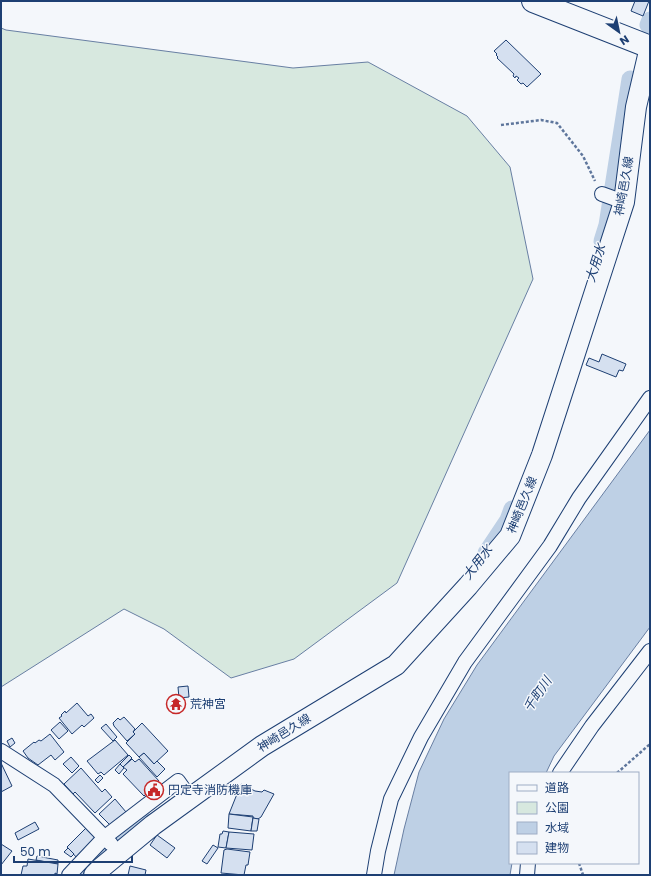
<svg xmlns="http://www.w3.org/2000/svg" width="651" height="876" viewBox="0 0 651 876" font-family="Poppins,'Noto Sans JP',sans-serif">
	<style>
		.green { fill: #d7e8df; stroke: #687fa3 }
		.water { fill: #bed0e5; stroke: #687fa3 }
		.lines { fill: none; stroke-linecap: round; stroke-linejoin: round }
		.canal { stroke: #bed0e5; stroke-width: 17 }
		.building { fill: #d5e0f0; stroke: #1d3f73 }
		.street-casing { stroke: #1d3f73; stroke-width: 16 }
		.secondary-casing { stroke: #1d3f73; stroke-width: 22 }
		.primary-casing { stroke: #1d3f73; stroke-width: 24 }
		.path { stroke: #5e769c; stroke-width: 2.5; stroke-dasharray: 3 2; stroke-linecap: butt }
		.street { stroke: #f4f7fb; stroke-width: 14 }
		.secondary { stroke: #f4f7fb; stroke-width: 20 }
		.primary { stroke: #f4f7fb; stroke-width: 22 }
		.labels { text-anchor: middle; stroke-width: 3; stroke-linejoin: round; paint-order: stroke }
		.street-label { font-size: 12px; fill: #1d3f73; stroke: #f4f7fb }
		.poi-label { font-size: 12px; fill: #1d3f73; stroke: #f4f7fb; text-anchor: start }
		.water-label { font-size: 13px; font-style: italic; fill: #1d3f73; stroke: #f4f7fb }
	</style>
	<rect width="100%" height="100%" fill="#f4f7fb"/>
	<path class="green" d="M1 28 6 30 293 68 368 62 467 116 510 167 533 279 397 583 294 659 231 678 164 629 124 609 1 687Z"/>
	<path class="water" d="M650 430V627L554 756 546 773H510V863H512L510 875H394L404 829 419 772 444 719 477 665Z"/>
	<g class="lines">
		<g class="canal">
			<path d="M648 25 650 20"/>
			<path d="M602 241 607 225 630 79"/>
			<path d="M486 553 508 520 512 509"/>
			<path d="M82 869 95 857 145 821"/>
		</g>
	</g>
	<g class="building">
		<path d="M635 1H649L643 16 631 11Z"/>
		<path d="M506 40 541 74 527 87 523 83 521 84 517 80 519 78 516 76 515 78 513 76 514 74 497 58 498 57 496 55 497 54 494 51Z"/>
		<path d="M602 354 626 364 623 371 619 370 616 377 586 365 589 358 599 362Z"/>
		<path d="M188 686 189 697 179 698 178 687Z"/>
		<path d="M77 703 88 716 91 714 94 718 84 727 82 725 72 734 59 718 62 716 61 715 65 711 66 713Z"/>
		<path d="M124 717 135 729 133 732 135 734 127 741 114 726 113 723 118 718 120 720Z"/>
		<path d="M60 722 68 731 59 739 51 730Z"/>
		<path d="M142 723 168 751 154 764 144 753 139 757 126 743 135 734 133 732Z"/>
		<path d="M106 724 117 737 113 741 101 728Z"/>
		<path d="M50 734 64 752 55 760 51 755 38 765 28 758 23 751 34 742 35 743 39 740 41 741Z"/>
		<path d="M12 738 15 743 10 747 7 741Z"/>
		<path d="M115 740 128 755 104 775 101 772 98 774 87 761Z"/>
		<path d="M144 753 154 764 157 761 165 769 157 777 139 757Z"/>
		<path d="M129 755 132 758 123 767 120 764Z"/>
		<path d="M71 757 79 766 72 773 63 764Z"/>
		<path d="M132 759 135 762 139 759 159 781 144 796 123 774 127 770 123 767Z"/>
		<path d="M1 763 12 786 1 792Z"/>
		<path d="M120 764 124 768 119 774 115 770Z"/>
		<path d="M81 768 102 792 105 789 112 797 95 813 75 792 73 794 64 784Z"/>
		<path d="M100 775 103 778 98 783 95 780Z"/>
		<path d="M241 784 255 791 262 792 264 790 274 794 261 817 258 819 253 818V816L229 814Z"/>
		<path d="M156 785 160 789 153 796 149 791Z"/>
		<path d="M115 799 126 812 111 826 99 814Z"/>
		<path d="M229 814 253 817 251 831 228 828Z"/>
		<path d="M253 818 259 819 257 831H251Z"/>
		<path d="M35 822 39 829 18 840 15 833Z"/>
		<path d="M87 827 97 838 77 858 67 847Z"/>
		<path d="M223 831 229 832 226 848 218 847 220 834H222Z"/>
		<path d="M229 832 254 834 252 850 226 848Z"/>
		<path d="M157 835 175 848 167 858 150 845Z"/>
		<path d="M1 844 12 851 1 865Z"/>
		<path d="M213 845 218 848 207 864 202 861Z"/>
		<path d="M68 848 74 854 71 857 64 852Z"/>
		<path d="M227 849 250 852 248 865H246L244 875 221 873 224 850Z"/>
		<path d="M37 856 58 860V864L36 860Z"/>
		<path d="M28 859 58 864 57 874 55 873V875H21L23 866H27Z"/>
		<path d="M130 866 146 870 145 875H128Z"/>
	</g>
	<g class="lines">
		<g class="street-casing">
			<g id="street">
				<path d="M602 194 624 202"/>
				<path d="M1 751 54 785 111 844"/>
				<path d="M560 773 592 726 650 651"/>
				<path d="M69 875 105 837 178 781 190 798"/>
				<path d="M374 875 378 851 391 799 421 737 465 662 550 546 579 498 650 398"/>
				<path d="M527 875 528 863"/>
			</g>
		</g>
		<g class="secondary-casing">
			<path id="secondary" d="M94 875 101 868 153 825 262 746 396 665 468 586 510 536 542 455 624 202 636 107 650 47"/>
		</g>
		<g class="primary-casing">
			<path id="primary" d="M533 1 650 47"/>
		</g>
		<g class="path">
			<path d="M501 125 541 120 557 123 583 156 595 181"/>
			<path d="M617 773 650 744"/>
			<path d="M579 863 583 875"/>
		</g>
		<use href="#street" class="street"/>
		<use href="#secondary" class="secondary"/>
		<use href="#primary" class="primary"/>
	</g>
	<defs>
		<g id="temple-ring" transform="scale(1)"><circle r="9.5" fill="#f4f7fb" stroke="#c62828" stroke-width="1.5"/><path d="M0-6L5-2H3V0L6.5 2.5H4V6H1.5V3h-3V6H-4V2.5H-6.5L-3 0V-2H-5Z" fill="#c62828"/></g>
		<g id="civic-ring" transform="scale(1)"><circle r="9.5" fill="#f4f7fb" stroke="#c62828" stroke-width="1.5"/><path d="M-.6-6.5H3V-4.5H.6V-3L4-1V1h2V6H-6V1h2V-1L-.6-3ZM-1.2 2.5V6h2.4V2.5Z" fill="#c62828"/></g>
	</defs>
	<g fill-rule="evenodd">
		<use href="#temple-ring" x="176" y="704"/>
		<use href="#civic-ring" x="154" y="790"/>
	</g>
	<g class="labels">
		<g class="street-label">
			<text transform="translate(624 186) rotate(-80)" y="4">神崎邑久線</text>
			<text transform="translate(522 505) rotate(-68)" y="4">神崎邑久線</text>
			<text transform="translate(284 733) rotate(-32)" y="4">神崎邑久線</text>
		</g>
		<g class="poi-label">
			<text x="190" y="708">荒神宮</text>
			<text x="168" y="794">円定寺消防機庫</text>
		</g>
		<g class="water-label">
			<text transform="translate(595 263) rotate(-73)" y="5">大用水</text>
			<text transform="translate(477 562) rotate(-52)" y="5">大用水</text>
			<text transform="translate(537 694) rotate(-56)" y="5">千町川</text>
		</g>
	</g>
	<rect width="651" height="876" fill="none" stroke="#1d3f73" stroke-width="4"/>
	<rect x="509" y="772" width="130" height="92" fill="#f4f7fb" stroke="#9eadc5"/>
	<rect x="517" y="785" width="20" height="6" fill="#f4f7fb" stroke="#9eadc5"/>
	<text x="545" y="792" font-size="12" fill="#1d3f73">道路</text>
	<rect x="517" y="802" width="20" height="12" fill="#d7e8df" stroke="#9eadc5"/>
	<text x="545" y="812" font-size="12" fill="#1d3f73">公園</text>
	<rect x="517" y="822" width="20" height="12" fill="#bed0e5" stroke="#9eadc5"/>
	<text x="545" y="832" font-size="12" fill="#1d3f73">水域</text>
	<rect x="517" y="842" width="20" height="12" fill="#d5e0f0" stroke="#9eadc5"/>
	<text x="545" y="852" font-size="12" fill="#1d3f73">建物</text>
	<g transform="translate(619 32) rotate(147)" stroke="#f4f7fb" stroke-width="3" paint-order="stroke">
	<path d="M0-3L7 15L0 10L-7 15Z" fill="#1d3f73"/>
	<text y="-6" font-size="11" font-weight="bold" text-anchor="middle" fill="#1d3f73">N</text>
	</g>
	<path d="M14 856v6h118v-6" fill="none" stroke="#1d3f73" stroke-width="2"/>
	<text x="20" y="856" font-size="12" fill="#1d3f73" stroke="#f4f7fb" stroke-width="3" paint-order="stroke">50 m</text>
</svg>
